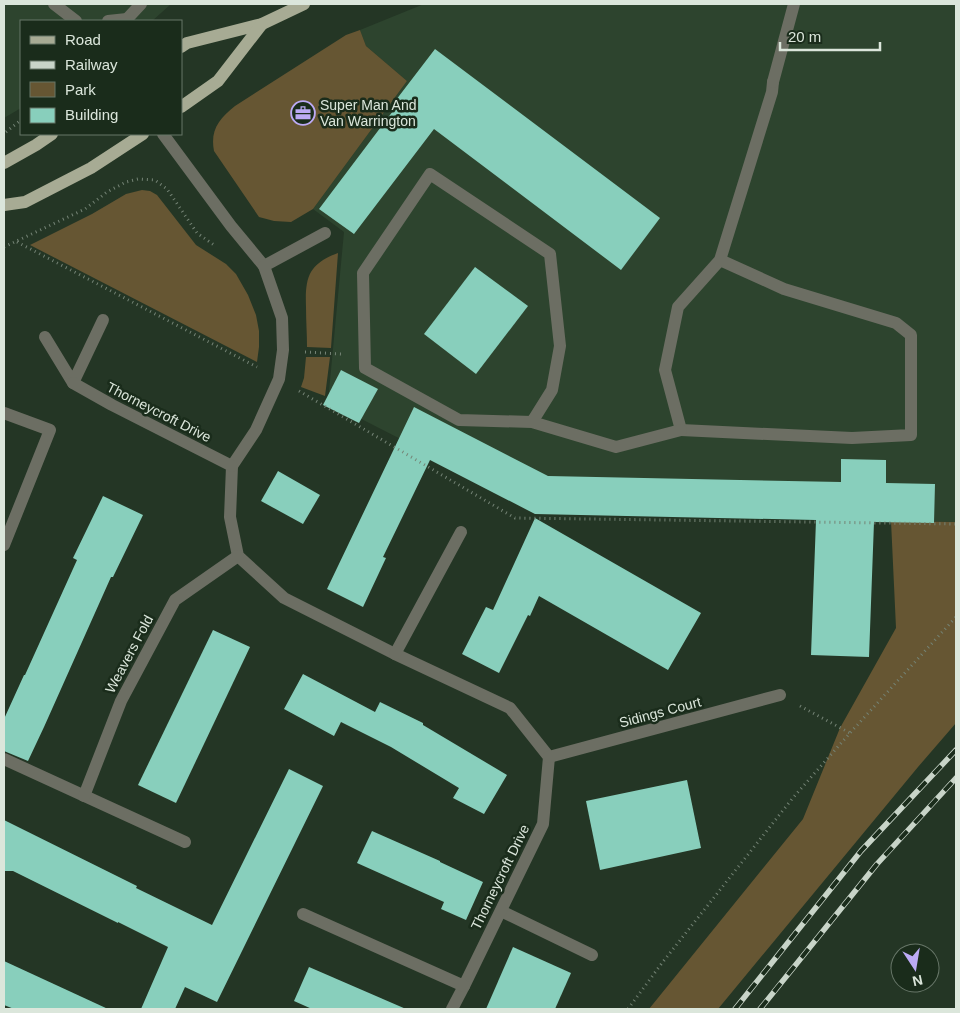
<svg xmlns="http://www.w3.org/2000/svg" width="960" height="1013" viewBox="0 0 960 1013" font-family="Helvetica,sans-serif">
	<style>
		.built { fill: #2d442e }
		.green { fill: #665633 }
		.building { fill: #88cfbc }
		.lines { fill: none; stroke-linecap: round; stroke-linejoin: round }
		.path { stroke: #758476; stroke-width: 3; stroke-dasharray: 1 4; stroke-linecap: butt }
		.service { stroke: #6c6e63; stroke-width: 12 }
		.minor { stroke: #6c6e63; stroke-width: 12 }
		.primary { stroke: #a7ab94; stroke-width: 12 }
		.rail-casing { stroke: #c8d4c8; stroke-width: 5.5 }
		.rail { stroke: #1a2c1b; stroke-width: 4; stroke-dasharray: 11; stroke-linecap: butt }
		.labels { text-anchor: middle; stroke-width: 5; stroke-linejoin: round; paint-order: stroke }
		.poi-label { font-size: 14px; fill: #dbe6db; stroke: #1a2c1b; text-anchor: start }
		.street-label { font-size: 14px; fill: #dbe6db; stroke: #1a2c1b }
	</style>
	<rect width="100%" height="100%" fill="#243625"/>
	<g class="built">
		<path d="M4 4H171L152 21H21V108L4 118Z"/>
		<path d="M424 4H951L956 5V522L542 511 328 402 344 232 313 209 407 81 366 46 360 30Z"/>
	</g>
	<g class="green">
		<path d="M360 30 366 46 407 81 313 209 291 222 274 221 259 217 214 151C210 130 219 119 235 106L346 35Z"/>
		<path d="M142 190 150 191 157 195 196 245 226 264 236 274 248 295 256 315 259 331V347L257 362 30 245 92 214 126 194Z"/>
		<path d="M338 253 331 348 307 347C307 334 306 321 306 307 305 278 308 264 338 253Z"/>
		<path d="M306 357H330L325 396 301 387 304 378Z"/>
		<path d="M891 521 956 522V723L918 767 718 1009H649L803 819 840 728 896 628Z"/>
	</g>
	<g class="building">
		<path d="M435 49 660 218 621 270 434 129 354 234 319 209 399 103 396 100Z"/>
		<path d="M475 267 528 306 476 374 424 334Z"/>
		<path d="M341 370 378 389 359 423 323 405Z"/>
		<path d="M414 407 548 476 841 482V459L886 460V483L935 484 934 523 874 522 869 657 811 655 816 520 535 514 430 460 383 557 386 558 363 607 327 589Z"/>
		<path d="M278 471 320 495 303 524 261 501Z"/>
		<path d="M103 496 143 515 113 577H111L44 727 28 761 4 751V719L24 675H25L77 560 73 558Z"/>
		<path d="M535 518 701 613 668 670 539 596 530 616 528 615 499 673 462 654 486 607 493 610Z"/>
		<path d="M213 630 250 647 176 803 138 785Z"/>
		<path d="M303 674 375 712 380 702 423 723V725L507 775 484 814 453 798 459 788 391 747 341 722 334 736 284 709Z"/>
		<path d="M289 769 323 786 217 1002 185 987 175 1009H141L168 947 118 922V923L13 871H4V820L137 886 136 888 212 925Z"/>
		<path d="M687 780 701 848 600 870 586 801Z"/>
		<path d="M372 831 440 861V862L483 882 466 920 441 909 444 902 357 863Z"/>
		<path d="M513 947 571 973 555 1009H486Z"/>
		<path d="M4 961 108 1009H14L4 1005Z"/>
		<path d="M309 967 406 1009H312L294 1001Z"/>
	</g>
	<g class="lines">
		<g class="path">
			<path d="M6 132 21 120"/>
			<path d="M17 242 257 367"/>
			<path d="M4 247 85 209 107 192 126 182 138 179 155 180 167 189 197 233 214 245"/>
			<path d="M305 352 341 354"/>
			<path d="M299 391 515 518 956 524"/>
			<path d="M800 706 850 733"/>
			<path d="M628 1009 662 963 792 799 850 733 956 617"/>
		</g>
		<g class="service">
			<path d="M54 4 76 21"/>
			<path d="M108 21 127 19"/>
			<path d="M720 260 784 289 896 323 911 335V435L852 438 681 430 665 370 678 307 720 260 772 92 773 82"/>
			<path d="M4 413 50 430 4 545"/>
			<path d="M532 422 552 390 560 346 550 254 430 174 363 273 365 368 459 420 532 422 616 447 681 430"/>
			<path d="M501 911 592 955"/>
		</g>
		<g class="minor">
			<path d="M127 19 141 4"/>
			<path d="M773 82 794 4"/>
			<path d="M163 134 231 226 264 266"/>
			<path d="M325 233 264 266 282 318 283 350 279 379 256 430 232 466 230 517 238 556 284 598 395 654 510 708 549 757 543 824 464 986 452 1009"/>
			<path d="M45 337 73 383 103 320"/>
			<path d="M73 383 112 405 232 466"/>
			<path d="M395 654 461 532"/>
			<path d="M549 757 780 695"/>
			<path d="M4 759 185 842"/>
			<path d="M84 796 121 701 175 600 238 556"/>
			<path d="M303 914 464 986"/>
		</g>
		<g class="primary">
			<path d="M181 47 187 43 262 24 304 4"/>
			<path d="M181 107 218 81 262 24"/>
			<path d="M4 163 36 145 52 134"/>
			<path d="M4 205 25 202 91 168 143 134"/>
		</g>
		<g class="rail-casing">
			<g id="rail">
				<path d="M735 1009 861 851 956 750"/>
				<path d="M760 1009 877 864 956 778"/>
			</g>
		</g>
		<use href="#rail" class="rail"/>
	</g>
	<defs>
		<g id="office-ring" transform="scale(1.25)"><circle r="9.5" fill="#1a2c1b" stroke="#bcaaf5" stroke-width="1.5"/><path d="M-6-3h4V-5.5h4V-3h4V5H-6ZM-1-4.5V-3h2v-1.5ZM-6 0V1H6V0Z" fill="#bcaaf5"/></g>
	</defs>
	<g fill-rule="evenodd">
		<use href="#office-ring" x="303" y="113"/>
	</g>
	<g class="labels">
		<g class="poi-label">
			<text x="320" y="110">Super Man And<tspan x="320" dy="16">Van Warrington</tspan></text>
		</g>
		<g class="street-label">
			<text transform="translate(159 412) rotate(27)" y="5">Thorneycroft Drive</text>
			<text transform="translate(129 654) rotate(-62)" y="5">Weavers Fold</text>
			<text transform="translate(660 712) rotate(-15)" y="5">Sidings Court</text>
			<text transform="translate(500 877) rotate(-64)" y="5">Thorneycroft Drive</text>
		</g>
	</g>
	<rect width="960" height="1013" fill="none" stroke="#dbe6db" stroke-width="10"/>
	<rect x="20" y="20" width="162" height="115" fill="#1a2c1b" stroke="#677668"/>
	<rect x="30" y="36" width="25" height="8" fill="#a7ab94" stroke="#677668"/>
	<text x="65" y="45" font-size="15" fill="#dbe6db">Road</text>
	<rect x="30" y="61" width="25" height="8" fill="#c8d4c8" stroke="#677668"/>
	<text x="65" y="70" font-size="15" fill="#dbe6db">Railway</text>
	<rect x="30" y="82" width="25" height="15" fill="#665633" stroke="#677668"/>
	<text x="65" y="95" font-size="15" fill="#dbe6db">Park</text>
	<rect x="30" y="108" width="25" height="15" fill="#88cfbc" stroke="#677668"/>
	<text x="65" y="120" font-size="15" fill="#dbe6db">Building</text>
	<g transform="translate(915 968) rotate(168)"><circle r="24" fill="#1a2c1b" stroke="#677668"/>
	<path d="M0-4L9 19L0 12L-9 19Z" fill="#bcaaf5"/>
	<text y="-8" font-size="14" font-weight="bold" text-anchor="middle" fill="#dbe6db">N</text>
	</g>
	<path d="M780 42v8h100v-8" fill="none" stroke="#dbe6db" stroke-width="2.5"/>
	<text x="788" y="42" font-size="15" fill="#dbe6db" stroke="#1a2c1b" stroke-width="4" paint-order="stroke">20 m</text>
</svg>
